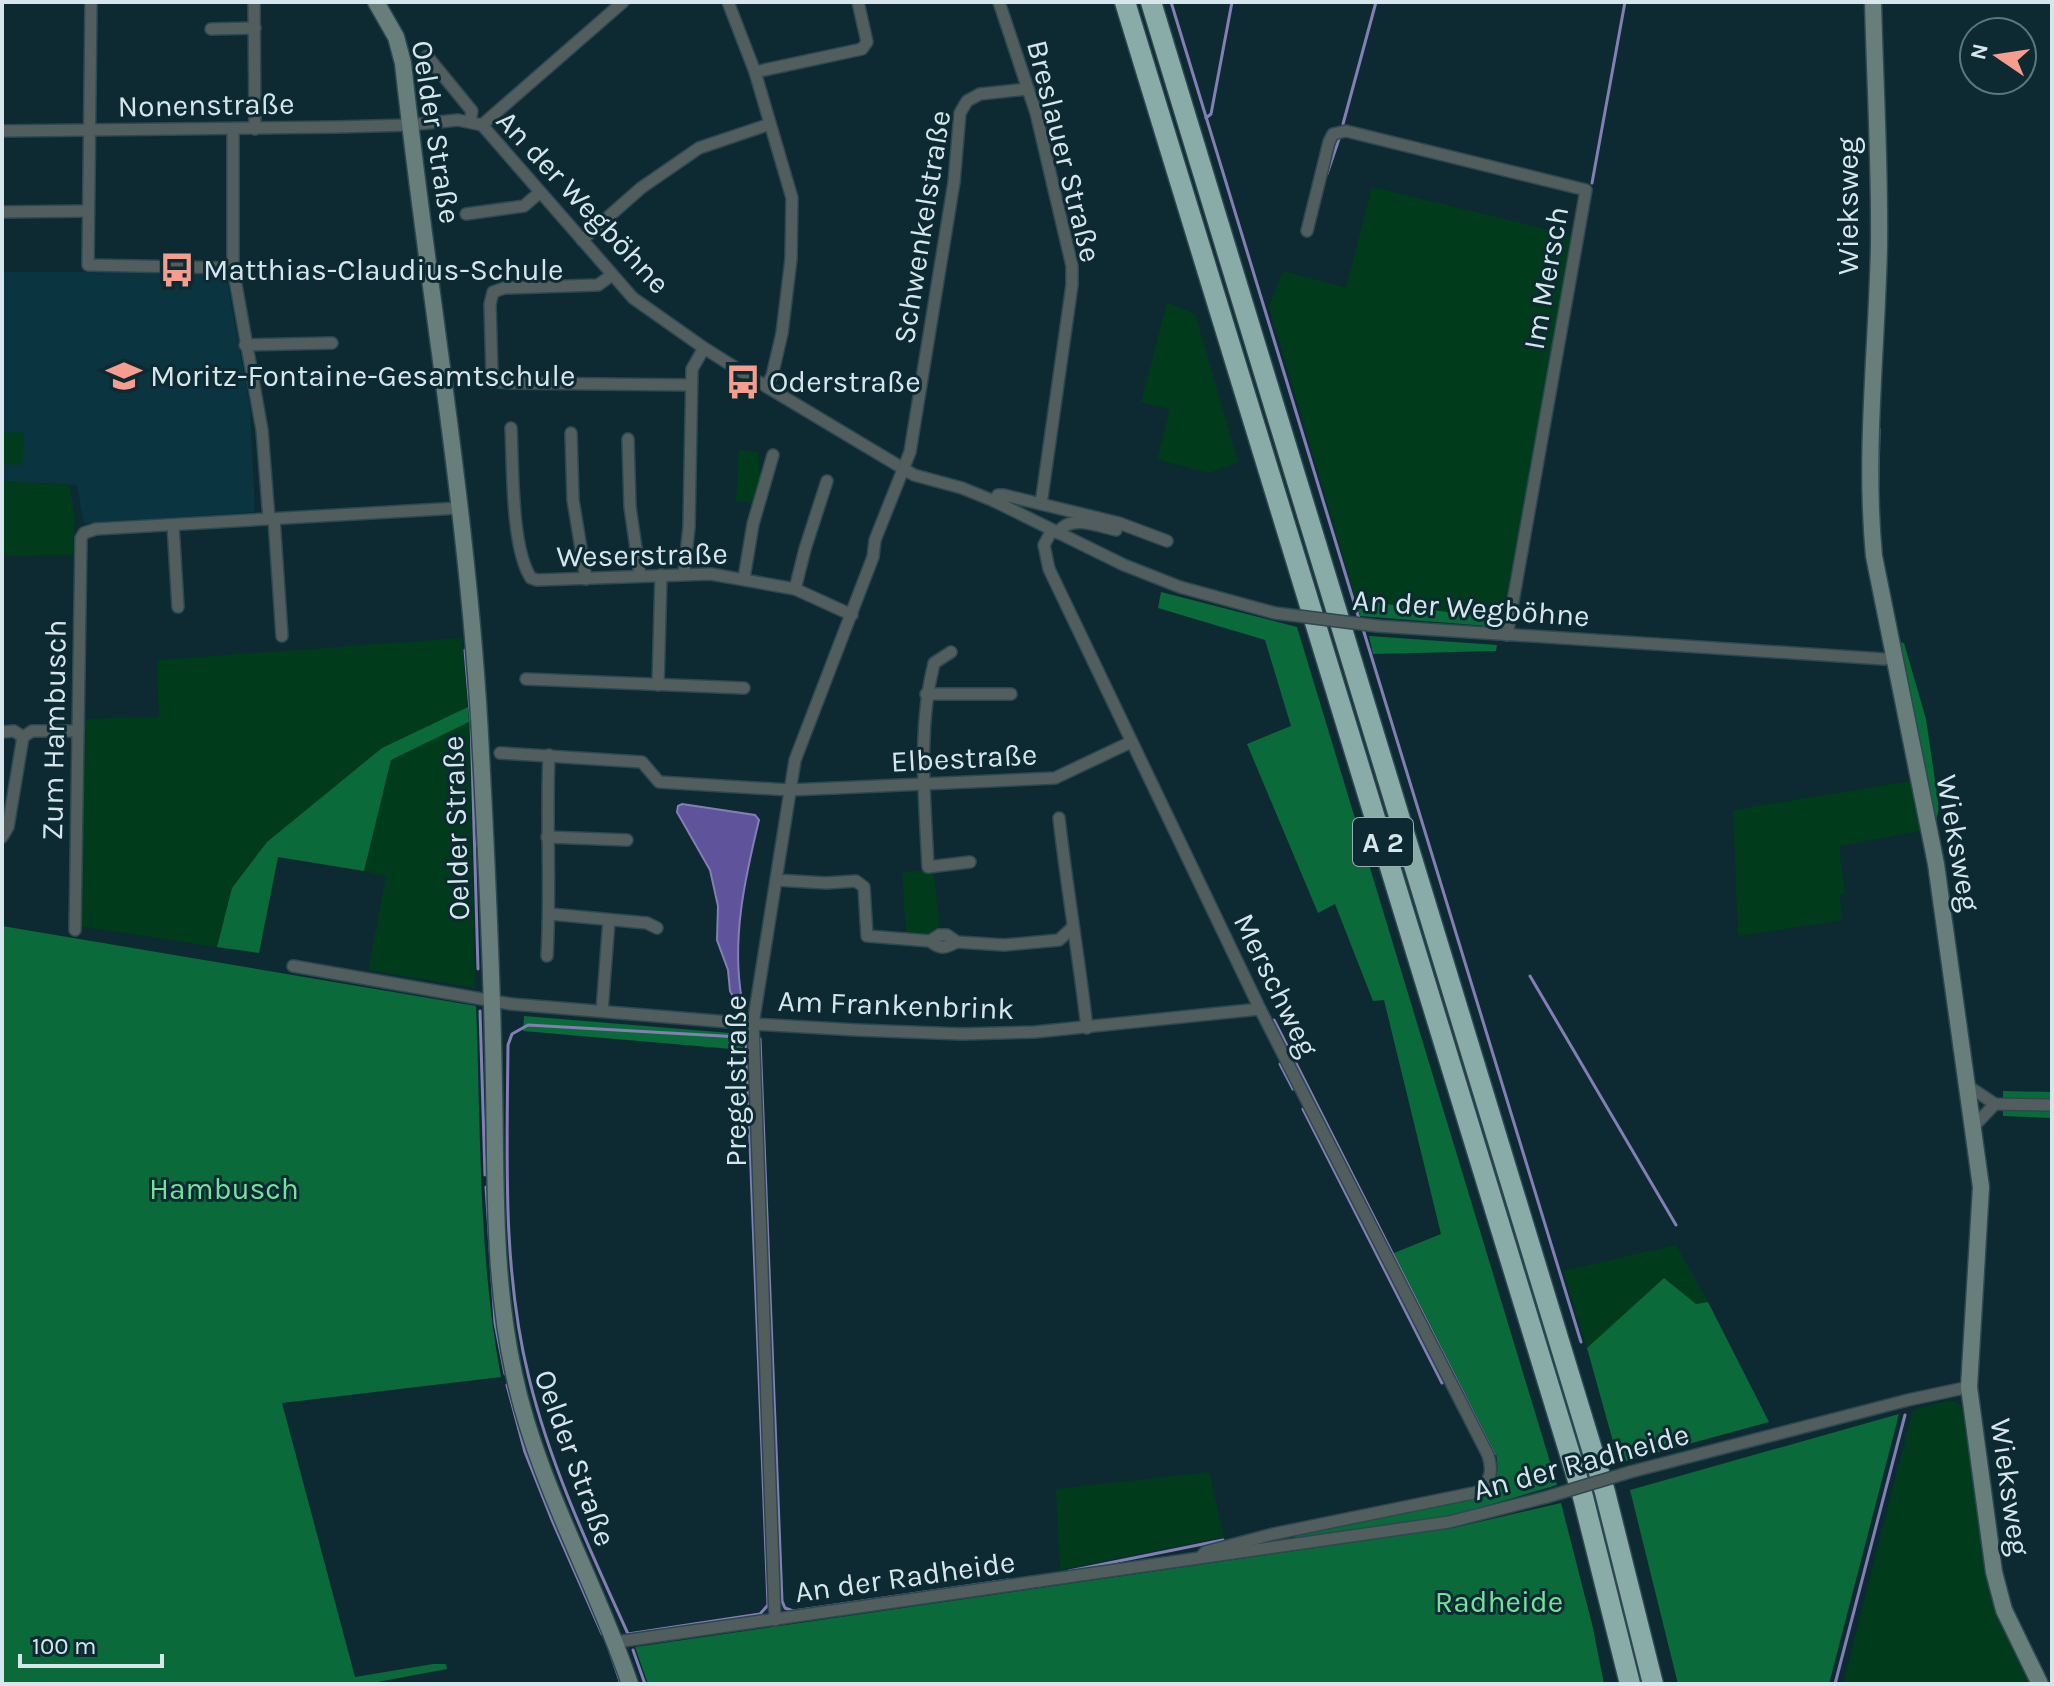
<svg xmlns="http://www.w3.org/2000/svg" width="2054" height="1686" viewBox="0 0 2054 1686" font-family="Karla,sans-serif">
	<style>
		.built { fill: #0a3440 }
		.green { fill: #003c1c }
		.forest { fill: #0a6a3a }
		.water { fill: #5f539c; stroke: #837fb4; stroke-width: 2 }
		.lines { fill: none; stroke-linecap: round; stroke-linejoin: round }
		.stream { stroke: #837fb4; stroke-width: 3 }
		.street-casing { stroke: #2d4851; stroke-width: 14 }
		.secondary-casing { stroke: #2d4851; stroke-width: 19 }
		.highway-casing { stroke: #2d4851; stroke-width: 23 }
		.street { stroke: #515e5d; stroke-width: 11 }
		.secondary { stroke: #687e7b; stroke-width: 16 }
		.highway { stroke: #89aca8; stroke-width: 20 }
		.street-bridge-casing { stroke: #2d4851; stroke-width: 14; stroke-linecap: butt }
		.street-bridge { stroke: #515e5d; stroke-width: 11 }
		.labels { text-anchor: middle; stroke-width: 6; stroke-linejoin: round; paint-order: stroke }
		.shield { fill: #0d2a33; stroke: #9aaeb4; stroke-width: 2 }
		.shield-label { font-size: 28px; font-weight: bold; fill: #d6e6ec }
		.street-label { font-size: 30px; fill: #d6e6ec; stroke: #0d2a33 }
		.poi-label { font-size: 30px; fill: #d6e6ec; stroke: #0d2a33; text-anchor: start }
		.park-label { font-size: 30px; fill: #74e29b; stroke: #0d2a33 }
	</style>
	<rect width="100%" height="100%" fill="#0d2a33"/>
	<path class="built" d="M2 272H220L226 275 250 407 255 512 84 523 77 485 2 481Z"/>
	<g class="green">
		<path d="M1372 187 1573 236 1502 619 1356 600 1269 307 1283 271 1346 288Z"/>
		<path d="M1167 303 1195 314 1238 462 1209 473 1157 459 1170 409 1141 402Z"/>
		<path d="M2 432 24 433 22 465 2 464Z"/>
		<path d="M739 450 758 452 761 483 756 503 736 501Z"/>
		<path d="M2 481 69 485 75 517 73 555 2 556Z"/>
		<path d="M462 638 468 707 382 748 232 888 217 947 80 926 85 719 159 717 157 660Z"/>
		<path d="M469 722 475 988 368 970 386 876 364 871 391 760Z"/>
		<path d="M1910 781 1920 831 1839 846 1845 893 1839 895 1843 920 1738 936 1733 810Z"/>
		<path d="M933 869 940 929 927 936 906 935 902 873Z"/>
		<path d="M1676 1245 1708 1302 1696 1304 1664 1278 1587 1348 1563 1271Z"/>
		<path d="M1950 1400 1961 1405 1991 1594 2032 1684H1843L1913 1410Z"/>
		<path d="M1209 1472 1224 1537 1060 1570 1056 1489Z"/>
	</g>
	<g class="forest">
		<path d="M1161 592 1297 627 1557 1485 1452 1516 1295 1538 1294 1534 1480 1497C1496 1483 1500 1475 1496 1454L1394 1253 1441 1234 1384 1000 1373 1001 1335 904 1318 913 1247 744 1291 726 1265 640 1158 608Z"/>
		<path d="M1356 600 1502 619 1500 627 1360 616Z"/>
		<path d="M1369 636 1497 645 1496 651 1373 654Z"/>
		<path d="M1899 642 1904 643 1926 719 1939 808 1936 821Z"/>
		<path d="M468 707 469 722 391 760 364 871 278 857 259 953 217 947 232 888 267 842 382 748Z"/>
		<path d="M2 926 476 1006C481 1129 478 1255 501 1377L282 1403 355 1677 433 1664H446L447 1669 367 1684H2Z"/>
		<path d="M524 1016 742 1034 743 1050 523 1031Z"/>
		<path d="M2003 1091 2052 1092V1118L2003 1116Z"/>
		<path d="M1664 1278 1696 1304 1708 1302 1769 1422 1619 1463 1587 1348Z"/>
		<path d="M1899 1414 1829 1684H1678L1630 1490Z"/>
		<path d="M1561 1503 1593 1628 1604 1684H648L635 1647 1453 1528Z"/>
	</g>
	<path class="water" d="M682 804 755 815 759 820C745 878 731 940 742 1000L737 1004 730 991 728 970 717 940 718 906 710 870 677 812 678 806Z"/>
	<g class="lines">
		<g class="stream">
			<path d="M1171 2 1360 622"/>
			<path d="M1206 118 1211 114 1232 2"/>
			<path d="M1343 124 1376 2"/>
			<path d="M1327 174 1340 136"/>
			<path d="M1592 183 1625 2"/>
			<path d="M1878 485 1879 429"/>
			<path d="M1363 629 1581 1342"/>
			<path d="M465 650 471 721 478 969"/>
			<path d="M1530 976 1676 1225"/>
			<path d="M480 1011 485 1175"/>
			<path d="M1274 1020 1494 1454"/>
			<path d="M528 1025 740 1037 746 1041 768 1605 760 1614 628 1634C590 1550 551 1468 529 1378 502 1270 507 1155 508 1045L512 1034Z"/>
			<path d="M760 1039 782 1601 785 1608 793 1611 1008 1580"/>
			<path d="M1280 1064 1293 1089"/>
			<path d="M1303 1109 1442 1383"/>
			<path d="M486 1187 495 1323 505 1374"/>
			<path d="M507 1385 525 1452 552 1520 602 1634"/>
			<path d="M1069 1571 1223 1540"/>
			<path d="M633 1650 645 1684"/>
			<path d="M610 1652 621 1684"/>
			<path d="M1835 1684 1905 1415"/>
		</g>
		<g class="street-casing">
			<g id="street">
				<path d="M91 2 88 265 233 268"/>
				<path d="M254 2 255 129"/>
				<path d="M728 2 755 72 792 198 791 259 782 333 772 376 766 386"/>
				<path d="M999 2 1036 113 1072 266V285L1041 504"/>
				<path d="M211 29 255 28"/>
				<path d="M427 56 472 111 470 121"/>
				<path d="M755 72 862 49 867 42 858 2"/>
				<path d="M482 125 623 2"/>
				<path d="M233 129V268L262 430 269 519"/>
				<path d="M2 131 337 127 409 125 458 120 482 125 633 298 704 348 747 375 914 475 962 488 994 501 1124 565 1180 587 1275 613"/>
				<path d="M2 212 87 211"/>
				<path d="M466 214 524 206 539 193"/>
				<path d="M1307 231 1329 142 1333 134 1346 131 1586 190 1507 635"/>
				<path d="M582 240 641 188 699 148 770 124"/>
				<path d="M612 275 598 285 504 288 493 292 490 304 492 374 499 382 512 383 691 385"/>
				<path d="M245 345 332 343"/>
				<path d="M511 428C513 466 511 548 531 578L537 580 711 574 795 589 852 615"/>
				<path d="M571 433 573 500 586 579"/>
				<path d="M628 439 630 507 640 576"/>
				<path d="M994 501 998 495H1004L1119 523 1167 541"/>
				<path d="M274 519 282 636"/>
				<path d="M173 525 178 607"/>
				<path d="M1052 530 1044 545 1049 569 1260 1009 1488 1455C1493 1472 1491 1479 1478 1492L1273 1534 1205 1552 1201 1557"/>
				<path d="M1058 533C1069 514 1098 526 1116 530"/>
				<path d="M684 573 689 527 692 369 704 348"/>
				<path d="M744 578 753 524 773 455"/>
				<path d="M795 589 805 549 827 481"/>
				<path d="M1377 626 1884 659 1895 658"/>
				<path d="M951 652 934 663C917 731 925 798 928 867L970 862"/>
				<path d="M526 679 744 688"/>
				<path d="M658 685 661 575"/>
				<path d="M926 694H1011"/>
				<path d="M2 732 14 731 23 737"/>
				<path d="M23 737 32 731H78"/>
				<path d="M500 753 642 762 659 782 790 790 1055 778 1131 742"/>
				<path d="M1059 818C1067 889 1079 958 1087 1028"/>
				<path d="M2 837 8 827 23 737"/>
				<path d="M547 837 627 840"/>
				<path d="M776 880 826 883 856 881 864 887 867 936 930 941C941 950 945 948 957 942"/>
				<path d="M550 914 647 923 657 928"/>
				<path d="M75 930 81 538 84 533 96 529 459 508"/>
				<path d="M930 941 939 935H947L957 942 1004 945 1059 940 1073 927"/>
				<path d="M547 956C551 889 546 822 549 755"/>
				<path d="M293 966 511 1004 753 1024 857 1030 962 1034 1035 1032 1260 1009"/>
				<path d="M602 1011 609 920"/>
				<path d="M1967 1088H1971L1995 1104 2052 1105"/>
				<path d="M1972 1124H1976L1995 1104"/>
				<path d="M1630 1472 1908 1400 1969 1387"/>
				<path d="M775 1620 753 1024 795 760 873 557 875 540 910 452 954 182 960 113 967 101 980 94 1028 89"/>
				<path d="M616 1642 1449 1522 1547 1497"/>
			</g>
		</g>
		<g class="secondary-casing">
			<g id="secondary">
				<path d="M376 2 396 37 403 63C428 293 470 522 481 754 487 865 492 975 494 1086 496 1183 493 1279 514 1374 537 1483 595 1580 630 1684"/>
				<path d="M1873 2C1875 83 1880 164 1879 245 1877 348 1864 453 1874 556L1936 864 1981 1187 1969 1387 1994 1572 2004 1610 2040 1684"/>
			</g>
		</g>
		<g class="highway-casing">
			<g id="highway">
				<path d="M1125 2 1583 1497 1630 1684"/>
				<path d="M1151 2 1605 1492 1653 1684"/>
			</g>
		</g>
		<use href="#street" class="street"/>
		<use href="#secondary" class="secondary"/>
		<use href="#highway" class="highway"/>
		<g class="street-bridge-casing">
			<g id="street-bridge">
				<path d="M1275 613 1377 626"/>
				<path d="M1547 1497 1630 1472"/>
			</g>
		</g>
		<use href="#street-bridge" class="street-bridge"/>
	</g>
	<defs>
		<g id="bus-bare" transform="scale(2.76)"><path d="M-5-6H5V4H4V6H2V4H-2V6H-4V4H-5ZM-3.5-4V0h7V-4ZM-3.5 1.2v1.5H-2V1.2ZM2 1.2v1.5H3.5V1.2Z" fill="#f59d8e" stroke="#0d2a33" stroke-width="2.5" paint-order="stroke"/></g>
		<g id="school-bare" transform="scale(2.76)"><path d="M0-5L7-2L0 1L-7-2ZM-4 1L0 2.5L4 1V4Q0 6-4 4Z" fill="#f59d8e" stroke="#0d2a33" stroke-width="2.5" paint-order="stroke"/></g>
	</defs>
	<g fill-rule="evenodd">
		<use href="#bus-bare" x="177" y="270"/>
		<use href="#school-bare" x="124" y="376"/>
		<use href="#bus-bare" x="743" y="382"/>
	</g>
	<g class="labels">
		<rect class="shield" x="1353" y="818" width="60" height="48" rx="6"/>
		<g class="shield-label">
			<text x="1383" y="852">A 2</text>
		</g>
		<g class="street-label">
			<text transform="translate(206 105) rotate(-1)" y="10">Nonenstraße</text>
			<text transform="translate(436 132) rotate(81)" y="10">Oelder Straße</text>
			<text transform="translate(1064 151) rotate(76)" y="10">Breslauer Straße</text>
			<text transform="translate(583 202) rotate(47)" y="10">An der Wegböhne</text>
			<text transform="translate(1848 206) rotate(-90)" y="10">Wieksweg</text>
			<text transform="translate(922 227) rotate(-81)" y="10">Schwenkelstraße</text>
			<text transform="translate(1546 278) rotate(-80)" y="10">Im Mersch</text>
			<text transform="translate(642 555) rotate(-1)" y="10">Weserstraße</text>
			<text transform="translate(1471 608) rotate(4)" y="10">An der Wegböhne</text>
			<text transform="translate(54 730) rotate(-89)" y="10">Zum Hambusch</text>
			<text transform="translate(964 758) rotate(-3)" y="10">Elbestraße</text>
			<text transform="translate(456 828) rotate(-92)" y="10">Oelder Straße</text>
			<text transform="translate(1958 843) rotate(80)" y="10">Wieksweg</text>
			<text transform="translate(1276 985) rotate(64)" y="10">Merschweg</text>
			<text transform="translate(896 1005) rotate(2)" y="10">Am Frankenbrink</text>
			<text transform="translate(736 1081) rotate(-90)" y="10">Pregelstraße</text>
			<text transform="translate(575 1458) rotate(70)" y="10">Oelder Straße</text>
			<text transform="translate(1581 1462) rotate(-15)" y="10">An der Radheide</text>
			<text transform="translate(2010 1487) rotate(82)" y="10">Wieksweg</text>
			<text transform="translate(905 1577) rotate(-8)" y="10">An der Radheide</text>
		</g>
		<g class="poi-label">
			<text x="203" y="280">Matthias-Claudius-Schule</text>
			<text x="150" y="386">Moritz-Fontaine-Gesamtschule</text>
			<text x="769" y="392">Oderstraße</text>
		</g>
		<g class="park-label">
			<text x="224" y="1199">Hambusch</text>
			<text x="1499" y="1612">Radheide</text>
		</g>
	</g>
	<rect width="2054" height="1686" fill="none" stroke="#d6e6ec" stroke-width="8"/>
	<g transform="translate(1998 56) rotate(283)"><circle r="38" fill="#0d2a33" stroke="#5d757d" stroke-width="2"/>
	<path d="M0-6L14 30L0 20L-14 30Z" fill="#f59d8e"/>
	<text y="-12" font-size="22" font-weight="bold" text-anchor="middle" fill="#d6e6ec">N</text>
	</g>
	<path d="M20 1654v12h142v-12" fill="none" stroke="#d6e6ec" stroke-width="4"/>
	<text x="32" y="1654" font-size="24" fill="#d6e6ec" stroke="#0d2a33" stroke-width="6" paint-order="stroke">100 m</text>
</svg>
